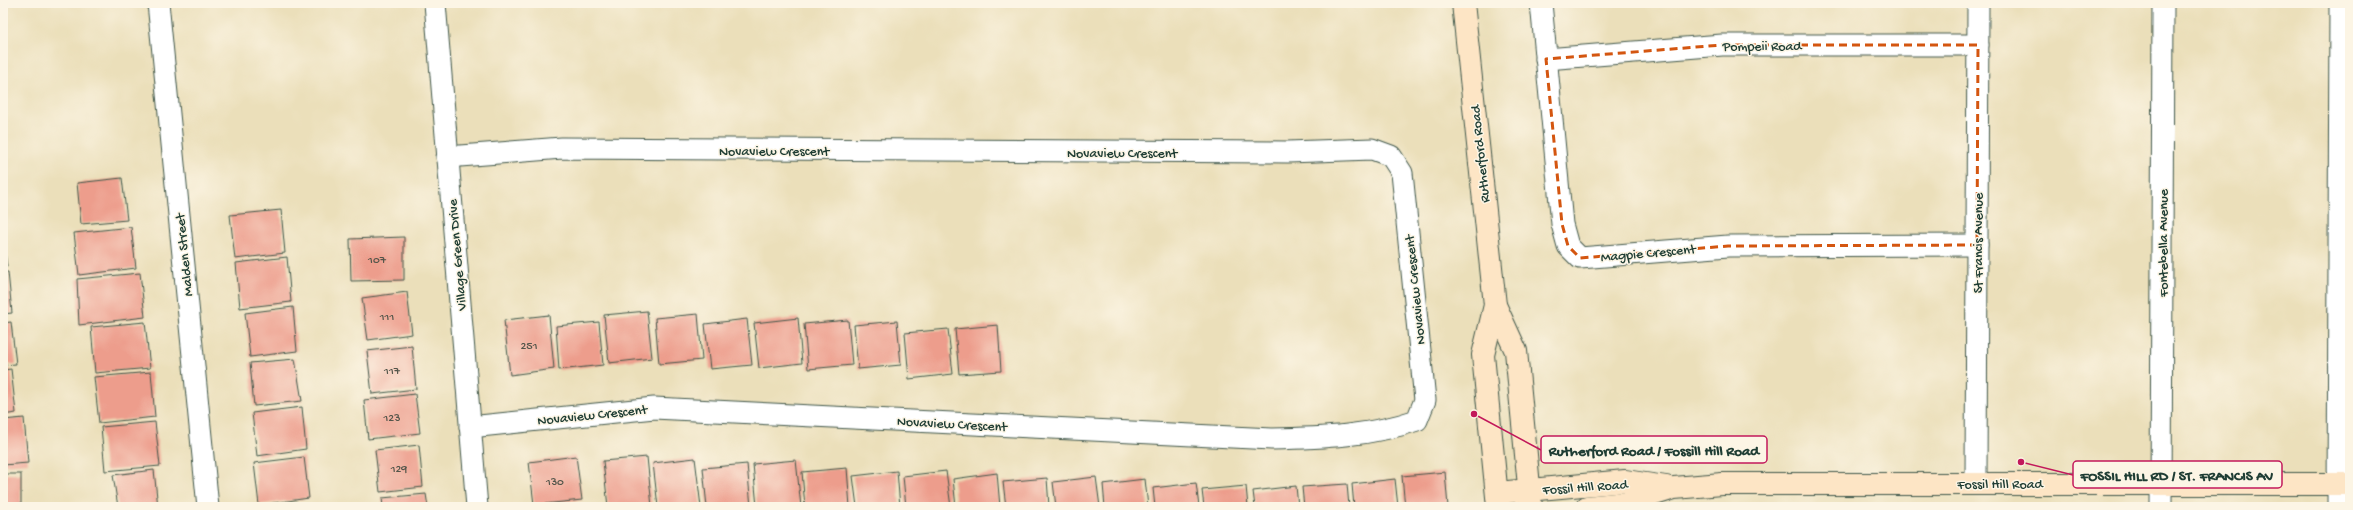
<svg xmlns="http://www.w3.org/2000/svg" width="2353" height="510" viewBox="0 0 2353 510" font-family="'Gochi Hand',sans-serif">
	<style>
		.building { fill: #ed9d8c }
		.lines { fill: none; stroke-linecap: round; stroke-linejoin: round }
		.street-casing { stroke: #3e5548; stroke-width: 23 }
		.secondary-casing { stroke: #3e5548; stroke-width: 24 }
		.street { stroke: #fff; stroke-width: 21 }
		.secondary { stroke: #fde5c5; stroke-width: 22 }
		.marked { fill: none; stroke: #d45610; stroke-width: 3; stroke-dasharray: 8 5; stroke-linejoin: round }
		.labels { text-anchor: middle; stroke-width: 3; stroke-linejoin: round; paint-order: stroke }
		.number-label { font-size: 12px; fill: #52554a }
		.street-label { font-size: 14px; fill: #1f3d34; stroke: #fcf5e5 }
		.leader { fill: none; stroke: #c2185b; stroke-width: 1.5 }
		.callout-dot { fill: #c2185b; stroke: #fcf5e5; stroke-width: 1.5 }
		.callout { fill: #fcf5e5; stroke: #c2185b; stroke-width: 1.5 }
		.callout-label { font-size: 15px; text-anchor: middle; font-weight: bold; fill: #1f3d34 }
	</style>
	<rect width="100%" height="100%" fill="#fcf5e5"/>
	<filter id="ink" filterUnits="userSpaceOnUse"><feTurbulence type="fractalNoise" baseFrequency=".025" numOctaves="2"/><feDisplacementMap in="SourceGraphic" scale="8" xChannelSelector="R" yChannelSelector="G"/><feConvolveMatrix kernelMatrix="1 2 1 2 8 2 1 2 1" color-interpolation-filters="sRGB"/></filter>
	<filter id="wash" filterUnits="userSpaceOnUse"><feTurbulence type="fractalNoise" baseFrequency=".012" numOctaves="4" result="noise"/><feDisplacementMap in="SourceGraphic" scale="16" xChannelSelector="R" yChannelSelector="G"/><feGaussianBlur stdDeviation="0.9" result="paint"/><feColorMatrix in="noise" values="0 0 0 0 0 0 0 0 0 0 0 0 0 0 0 0 0 1.4 0 .05"/><feComposite in="paint" operator="in"/></filter>
	<g filter="url(#wash)">
		<rect width="100%" height="100%" fill="#ebdfba"/>
		<g id="blocks">
			<g class="building">
				<path d="M122 178 127 220 81 224 77 183Z"/>
				<path d="M281 210 285 253 235 259 230 215Z"/>
				<path d="M131 227 136 268 79 275 74 233Z"/>
				<path d="M404 237V280L351 281 350 239Z"/>
				<path d="M3 238 7 266H3Z"/>
				<path d="M287 257 291 302 240 308 236 263Z"/>
				<path d="M3 272H8L12 313 3 314Z"/>
				<path d="M140 273 145 317 79 325 77 279Z"/>
				<path d="M407 292 412 334 368 340 362 298Z"/>
				<path d="M293 307 297 351 250 357 245 313Z"/>
				<path d="M647 311 652 358 609 363 604 315Z"/>
				<path d="M698 314 702 360 659 364 655 318Z"/>
				<path d="M549 315 554 369 510 375 504 320Z"/>
				<path d="M798 318 802 363 759 368 754 323Z"/>
				<path d="M747 319 752 365 710 369 705 324Z"/>
				<path d="M848 320 852 365 808 369 804 324Z"/>
				<path d="M897 321 901 365 858 369 854 325Z"/>
				<path d="M11 322 16 364 3 365V323Z"/>
				<path d="M145 322 150 368 95 373 91 327Z"/>
				<path d="M599 322 603 365 559 370 556 326Z"/>
				<path d="M998 325 1001 371 959 374 955 329Z"/>
				<path d="M948 329 953 374 909 379 905 333Z"/>
				<path d="M412 346 416 389 372 394 367 351Z"/>
				<path d="M295 359 302 401 254 406 250 363Z"/>
				<path d="M11 369 16 413 3 415V370Z"/>
				<path d="M151 372 155 417 99 423 94 377Z"/>
				<path d="M415 394 420 433 368 439 364 400Z"/>
				<path d="M302 407 306 449 257 456 252 413Z"/>
				<path d="M24 418 28 463 3 465V420Z"/>
				<path d="M155 422 160 466 105 471 101 427Z"/>
				<path d="M419 445 423 487 380 492 375 450Z"/>
				<path d="M576 456 582 500 534 505 529 462Z"/>
				<path d="M304 457 309 498 259 505 254 463Z"/>
				<path d="M647 457 652 507H608L603 461Z"/>
				<path d="M695 458 701 507H658L653 463Z"/>
				<path d="M796 460 801 507H757L753 464Z"/>
				<path d="M747 464 751 507H707L703 468Z"/>
				<path d="M847 468 850 507H805L802 472Z"/>
				<path d="M154 470 158 507H118L113 475Z"/>
				<path d="M897 471 900 507H857L853 476Z"/>
				<path d="M946 471 951 507H906L903 476Z"/>
				<path d="M1445 472 1448 507H1405L1402 476Z"/>
				<path d="M997 473 1000 507H956L953 479Z"/>
				<rect x="3" y="474" width="18" height="33"/>
				<path d="M1096 477 1100 507H1056L1053 482Z"/>
				<path d="M1047 478 1049 507H1006L1003 482Z"/>
				<path d="M1145 479 1148 507H1105L1103 484Z"/>
				<path d="M1395 479 1398 507H1354L1352 484Z"/>
				<path d="M1196 483 1199 507H1155L1153 488Z"/>
				<path d="M1347 484 1349 507H1304L1302 487Z"/>
				<path d="M1246 486 1248 507H1204L1202 490Z"/>
				<path d="M1296 486 1298 507H1255L1253 491Z"/>
				<path d="M426 494 428 507H383L382 498Z"/>
			</g>
		</g>
	</g>
	<g filter="url(#ink)">
		<use href="#blocks" fill-opacity="0" stroke="#3e5548" stroke-width="1"/>
		<g class="lines">
			<g class="street-casing">
				<g id="street">
					<path d="M158 3 208 507"/>
					<path d="M435 3 477 507"/>
					<path d="M1541 3 1562 224 1568 246 1580 258 1728 246 1977 245"/>
					<path d="M1546 59 1722 45H1978"/>
					<path d="M447 157 562 148 1288 152 1372 149 1391 156 1402 173 1425 400 1417 420C1371 436 1321 438 1272 439L654 408 470 427"/>
					<path d="M1976 483 1978 3"/>
					<path d="M2161 507 2163 3"/>
					<path d="M2338 507 2340 3"/>
				</g>
			</g>
			<g class="secondary-casing">
				<g id="secondary">
					<path d="M1463 3 1495 305 1516 351 1531 507"/>
					<path d="M1495 305 1483 355 1498 507"/>
					<path d="M1497 493 1625 481 1666 487"/>
					<path d="M1587 507 1626 503 1674 488 1722 484H2350"/>
				</g>
			</g>
			<use href="#street" class="street"/>
			<use href="#secondary" class="secondary"/>
		</g>
	</g>
	<path class="marked" d="M1722 45H1978L1977 245 1728 246 1580 258 1568 246 1562 224 1546 59Z"/>
	<g class="labels">
		<g class="number-label">
			<text x="377" y="263">107</text>
			<text x="387" y="320">111</text>
			<text x="529" y="349">251</text>
			<text x="392" y="374">117</text>
			<text x="392" y="421">123</text>
			<text x="399" y="472">129</text>
			<text x="555" y="485">130</text>
		</g>
		<g class="street-label">
			<text x="1762" y="50">Pompeii Road</text>
			<text x="774" y="155">Novaview Crescent</text>
			<text x="1122" y="157">Novaview Crescent</text>
			<text transform="translate(1479 154) rotate(-96)" y="5">Rutherford Road</text>
			<text transform="translate(1977 243) rotate(-90)" y="5">St Francis Avenue</text>
			<text transform="translate(2162 243) rotate(-90)" y="5">Fontebella Avenue</text>
			<text transform="translate(1648 252) rotate(-5)" y="5">Magpie Crescent</text>
			<text transform="translate(183 255) rotate(-96)" y="5">Malden Street</text>
			<text transform="translate(456 255) rotate(-95)" y="5">Village Green Drive</text>
			<text transform="translate(1414 290) rotate(-96)" y="5">Novaview Crescent</text>
			<text transform="translate(592 414) rotate(-6)" y="5">Novaview Crescent</text>
			<text transform="translate(952 423) rotate(3)" y="5">Novaview Crescent</text>
			<text x="2000" y="488">Fossil Hill Road</text>
			<text transform="translate(1585 486) rotate(-4)" y="5">Fossil Hill Road</text>
		</g>
	</g>
	<path class="leader" d="M1474 414L1541 450M2021 462L2073 475"/>
	<g class="callout-dot">
		<circle cx="1474" cy="414" r="4"/>
		<circle cx="2021" cy="462" r="4"/>
	</g>
	<g class="callout">
		<rect x="1541" y="436" width="226" height="27" rx="4"/>
		<rect x="2073" y="461" width="209" height="27" rx="4"/>
	</g>
	<g class="callout-label">
		<text x="1654" y="455">Rutherford Road / Fossill Hill Road</text>
		<text x="2177" y="480">FOSSIL HILL RD / ST. FRANCIS AV</text>
	</g>
	<rect width="2353" height="510" fill="none" stroke="#fcf5e5" stroke-width="16"/>
</svg>
